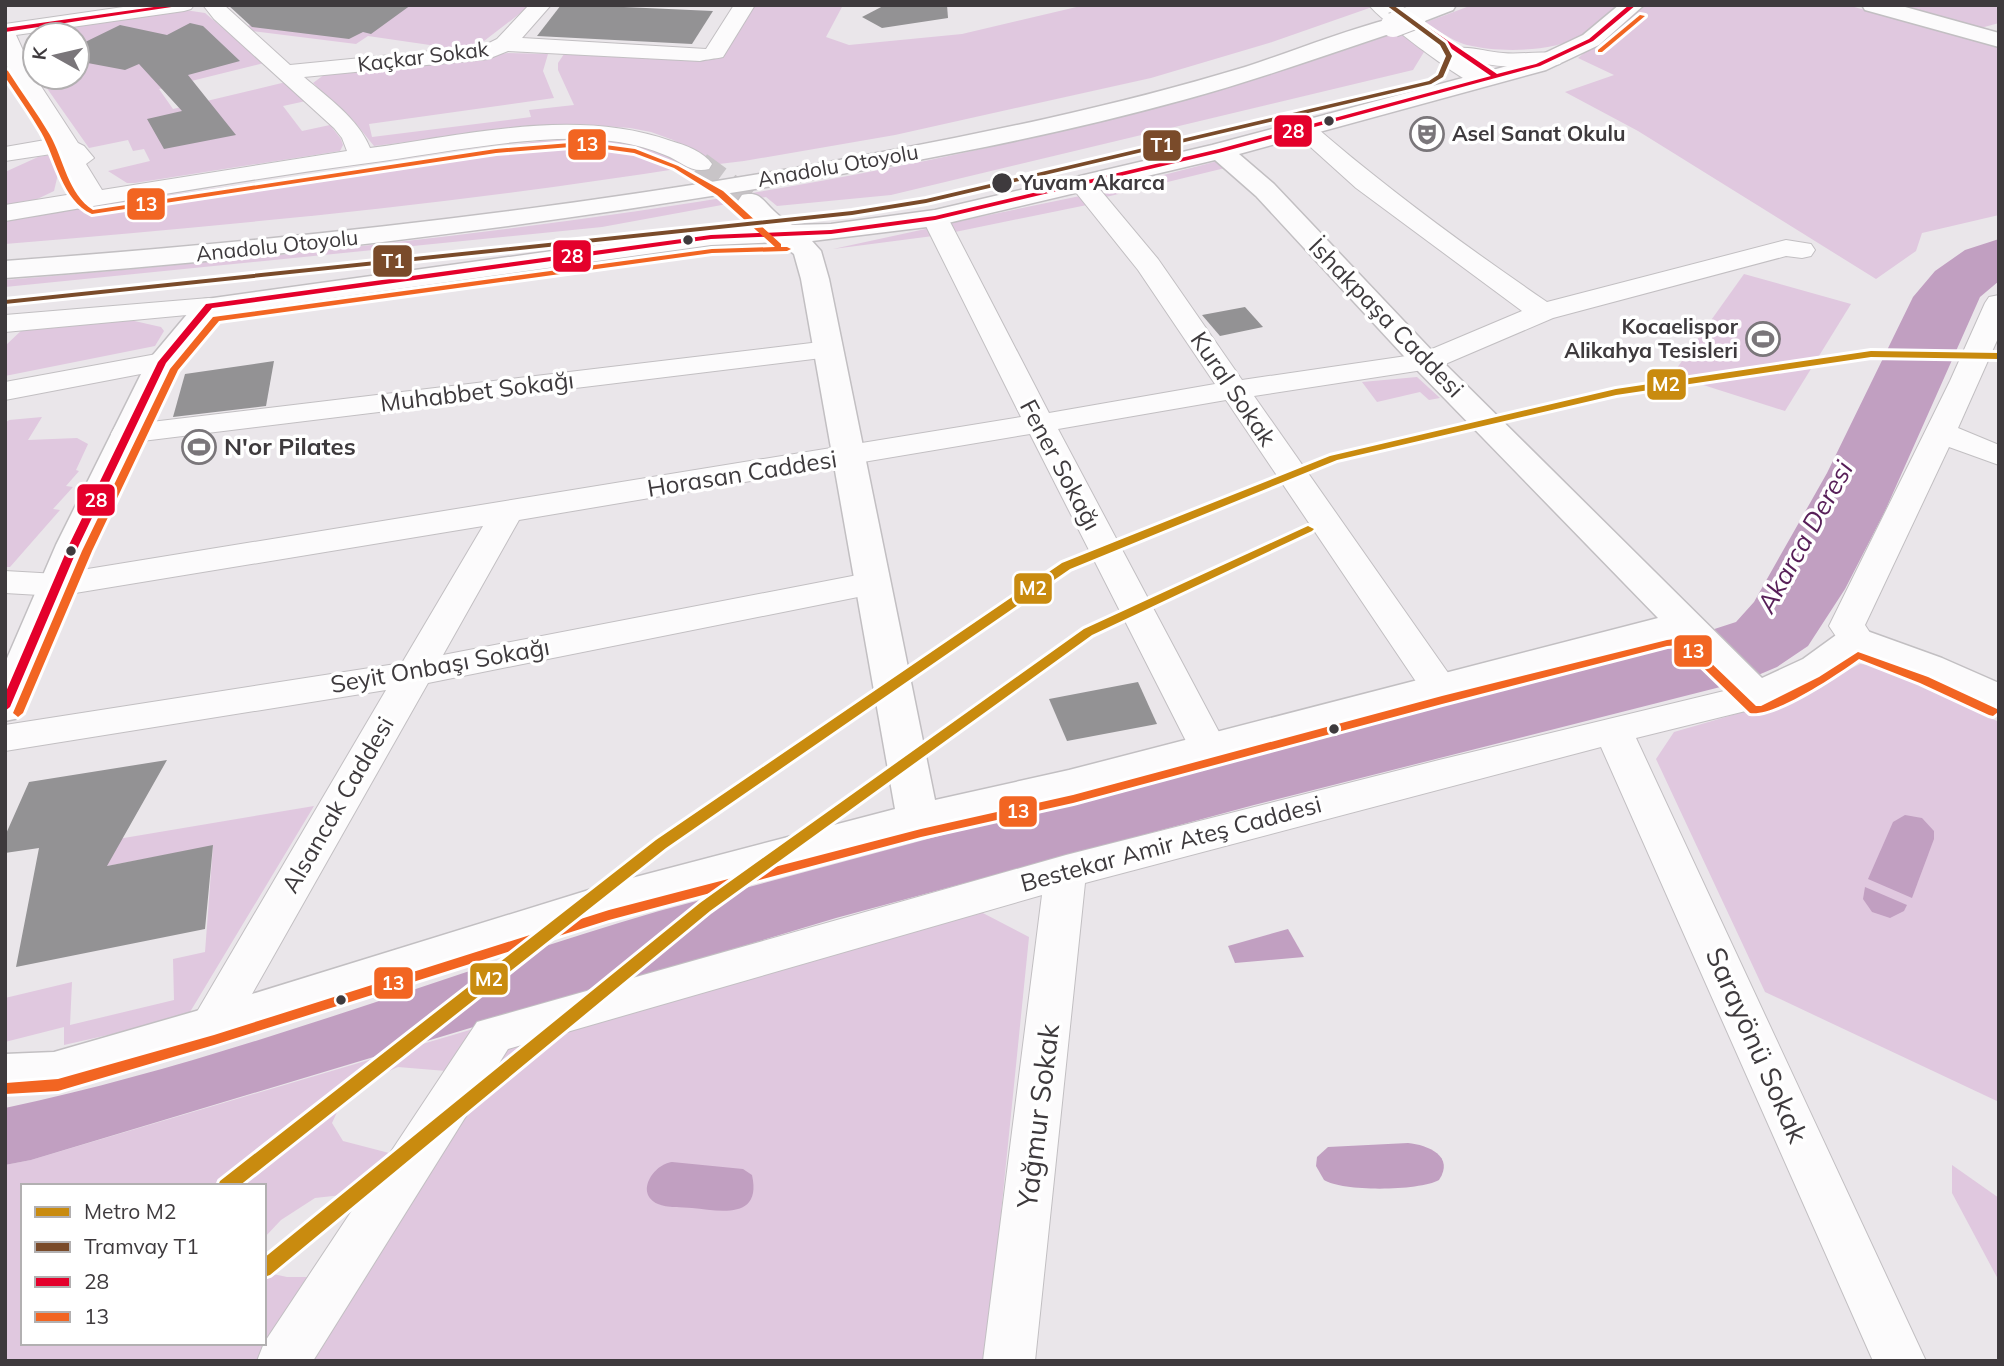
<svg xmlns="http://www.w3.org/2000/svg" width="2004" height="1366" viewBox="0 0 2004 1366" font-family="Mulish,sans-serif">
	<style>
		.green { fill: #e0c8df }
		.water { fill: #c19fc1 }
		.building { fill: #939294 }
		.lines { fill: none; stroke-linecap: round; stroke-linejoin: round }
		.minor-tunnel { stroke: #c8c4c7; stroke-width: 24; stroke-dasharray: 24 11; stroke-linecap: butt }
		.minor-casing { stroke: #c2bfc2; stroke-width: 2 }
		.major-casing { stroke: #c2bfc2; stroke-width: 3 }
		.highway-casing { stroke: #c2bfc2; stroke-width: 3 }
		.minor { fill: #fcfbfc; fill-rule: evenodd }
		.major { fill: #fcfbfc; fill-rule: evenodd }
		.highway { fill: #fcfbfc; fill-rule: evenodd }
		.highway-bridge-casing { stroke: #c2bfc2; stroke-width: 26; stroke-linecap: butt }
		.highway-bridge { stroke: #fcfbfc; stroke-width: 24 }
		.bus-1-casing { stroke: #fff; stroke-width: 6 }
		.bus-2-casing { stroke: #fff; stroke-width: 6 }
		.bus-1 { fill: #e4002b; fill-rule: evenodd }
		.bus-2 { fill: #f26522; fill-rule: evenodd }
		.tram-1-casing { stroke: #fff; stroke-width: 6 }
		.tram-1 { fill: #7a4b2a; fill-rule: evenodd }
		.metro-1-casing { stroke: #fff; stroke-width: 6 }
		.metro-1 { fill: #c98b0f; fill-rule: evenodd }
		.bus-dot { fill: #3e3a3d; stroke: #fff; stroke-width: 2.5 }
		.labels { text-anchor: middle; stroke-width: 7; stroke-linejoin: round; paint-order: stroke }
		.far-street-label { font-size: 21px; fill: #3e3a3d; stroke: #fff }
		.far-poi-label { font-size: 21px; font-weight: bold; fill: #3e3a3d; stroke: #fff; text-anchor: start }
		.far-stop-label { font-size: 21px; font-weight: bold; fill: #3e3a3d; stroke: #fff; text-anchor: start }
		.street-label { font-size: 24px; fill: #3e3a3d; stroke: #fff }
		.poi-label { font-size: 24px; font-weight: bold; fill: #3e3a3d; stroke: #fff; text-anchor: start }
		.water-label { font-size: 26px; font-style: italic; fill: #571e58; stroke: #fff }
		.near-street-label { font-size: 28px; fill: #3e3a3d; stroke: #fff }
		.line-badge { stroke: #fff; stroke-width: 2.5 }
		.badge-label { font-size: 19px; text-anchor: middle; font-weight: bold; fill: #fff }
	</style>
	<rect width="100%" height="100%" fill="#eae6ea"/>
	<g class="green">
		<path d="M288 5H531L471 51 368 36 356 44 252 31 246 27Z"/>
		<path d="M745 5H843L826 37 849 45 962 34 1085 5H1378L1269 43 1151 78 895 135 744 161 719 164 673 140 651 132 630 128 578 124 496 131 374 146 353 120 313 83 325 74 508 53 548 54 543 71 554 98 369 124 372 137 531 117 529 110 574 105 558 70V63L564 54 683 60 715 52Z"/>
		<path d="M1472 5H1621C1609 15 1596 29 1583 36 1551 52 1501 53 1467 45 1442 38 1441 23 1412 34L1427 47 1413 70 891 195 777 206 766 197 602 227 5 287V280C501 238 1005 183 1472 5Z"/>
		<path d="M1642 5H1847L1999 47V215L1922 233 1916 251 1876 279 1638 131 1565 92 1614 75 1578 58Z"/>
		<path d="M1892 5H1999V23L1977 29Z"/>
		<path d="M185 10 205 13 264 63 159 89 173 109 286 82 306 101 283 106 302 131 330 125 341 139 343 145 340 151 135 183H127L108 171 150 161 144 149 133 151 128 140 89 148 39 77H77V35H37L46 31Z"/>
		<path d="M581 139C621 141 655 147 689 167 462 203 234 225 5 244V219L539 141Z"/>
		<path d="M51 155 58 174 54 191 27 204 5 206V172L38 157Z"/>
		<path d="M1218 161 1225 168 1106 197 1101 191Z"/>
		<path d="M1080 196 1087 205 955 232 950 223Z"/>
		<path d="M930 228 933 236 833 249Z"/>
		<path d="M1744 274 1851 304 1785 411 1672 375Z"/>
		<path d="M130 320 161 327 164 331 155 346 5 376V346L23 329Z"/>
		<path d="M1417 377 1440 398 1429 400 1420 392 1377 402 1362 382Z"/>
		<path d="M42 417 28 440 77 438 88 444 76 470 79 471 66 486 73 487 53 509 60 510 10 567H5V423L9 420Z"/>
		<path d="M1860 664 1881 666 1999 722V1102L1765 992 1656 759 1674 732 1788 699Z"/>
		<path d="M314 806 187 1017 64 1045V1027L5 1042V998L72 982 70 1025 174 1000 173 959 205 952 213 846 102 867 106 841Z"/>
		<path d="M979 911 1029 937 986 1361H307L507 1048Z"/>
		<path d="M473 1029 446 1071 398 1067 371 1079 344 1097 332 1123 343 1141 393 1154 369 1192 315 1198 281 1220 264 1238V1186H23V1343H264V1272L287 1277H314L258 1361H5V1165L31 1160Z"/>
		<path d="M1952 1165 1999 1198V1281L1952 1193Z"/>
	</g>
	<g class="water">
		<path d="M1999 239V281L1980 297 1885 511 1845 589 1808 646 1777 667 1744 681 1254 805 836 918 31 1160 5 1165V1108C228 1061 441 975 659 911L1529 678 1662 646 1736 622 1754 602 1827 473 1913 297 1935 271 1965 250Z"/>
		<path d="M1905 815 1922 818 1934 831V839L1912 898 1868 879 1893 822Z"/>
		<path d="M1865 887 1907 905 1904 911 1890 918 1872 912 1863 899Z"/>
		<path d="M1288 929 1304 957 1235 963 1228 946Z"/>
		<path d="M1408 1143C1428 1145 1455 1156 1439 1180 1419 1191 1343 1192 1324 1180L1316 1166 1317 1157 1328 1147Z"/>
		<path d="M672 1162 743 1169 752 1175C762 1220 720 1211 692 1208 682 1207 667 1208 658 1204 634 1193 654 1164 672 1162Z"/>
	</g>
	<g class="building">
		<path d="M228 5H411L371 34 363 32 349 39 252 27Z"/>
		<path d="M561 5H579L713 11 692 44 537 36Z"/>
		<path d="M885 5H947L948 18 882 28 862 17Z"/>
		<path d="M190 23 203 26 240 61 188 75 236 135 164 149 147 119 182 111 139 64 125 70 77 61V46L120 25 167 35Z"/>
		<path d="M1245 307 1263 327 1220 336 1202 315Z"/>
		<path d="M274 361 266 406 173 417 185 374Z"/>
		<path d="M1138 682 1157 724 1067 741 1049 699Z"/>
		<path d="M167 760 107 866 213 845 205 929 16 967 39 848 5 853V836L29 782Z"/>
	</g>
	<g class="lines">
		<path class="minor-tunnel" d="M700 164 751 201"/>
		<g class="minor-casing">
			<g id="minor">
				<path d="M137 5H194L191 9 184 11 16 35 35 77 78 143 84 146 94 158 86 164 102 190 347 151 342 138 334 128 214 19 203 5H224L290 65 483 46 497 39 529 5H551L522 38 706 49 734 5H755L723 57C714 59 708 59 700 61L508 51 488 59 304 77C328 98 358 118 370 148 468 135 575 107 671 141 685 145 704 152 712 164L709 169C691 174 681 161 665 155 625 138 583 137 540 140 481 144 421 156 361 164 243 180 124 201 5 221V205L79 193 66 175 58 153 5 161V147L51 139 5 63V24Z"/>
				<path d="M1369 5H1393L1452 49C1468 45 1486 52 1503 53 1522 55 1541 50 1560 54L1563 59 1560 64C1531 71 1498 66 1470 62L1493 79 1490 84C1484 85 1480 86 1474 84 1457 77 1379 19 1369 5Z"/>
				<path d="M1303 121 1311 123C1386 188 1465 246 1547 302L1786 240 1811 244 1815 250 1811 256 1802 258 1786 256 1553 318 1436 368 1254 396 1451 677 1456 686 1451 695 1438 699 1425 695 1226 400 1058 429 1227 747 1222 757 1208 761 1194 757 1189 747 1030 434 519 520 443 655 873 572 885 575 890 583 885 591 873 594 428 683 226 1040 210 1046 194 1040 188 1027 386 690 5 751V725L402 663 483 526 57 596 5 593V571L57 574 1021 417 922 218 926 213 935 210 944 213 948 218 1049 413 1215 384 1138 270 1070 185 1074 180 1083 177 1092 180 1158 259 1242 380 1420 354 1522 311 1356 188 1295 133 1291 128 1295 123Z"/>
				<path d="M1999 295V336L1958 428 1999 445V465L1949 447 1865 625 1874 639 1869 647 1856 651 1843 647 1829 626 1950 381 1985 303 1989 297Z"/>
				<path d="M209 298 219 300 223 306 219 312 5 332V315Z"/>
				<path d="M828 341 838 344 842 350 838 356 126 443 115 441 111 434 115 427 126 425Z"/>
				<path d="M162 353 172 356 177 362 172 368 5 400V382Z"/>
				<path d="M1757 683 1770 687 1776 696 1770 705 1636 738 1926 1361H1873L1601 747 1085 883 1035 1361H983L1042 895 508 1049 313 1361H257L264 1343 477 1022 1066 855 1439 760Z"/>
			</g>
		</g>
		<g class="major-casing">
			<g id="major">
				<path d="M1619 5H1644L1599 45 1546 70 1239 154 1274 184 1437 356 1762 678 1803 659 1843 630 1856 627 1942 658 1999 683V712L1860 655 1829 677 1771 705 1757 709 1743 705 1679 639 1664 641 1438 699 1069 800 918 835 605 919 210 1047 54 1092 5 1095V1054L54 1052 210 1007 605 885 895 809 801 279 794 254 779 242 711 245 218 314 177 363 92 545 25 708 19 718 5 721V663L56 545 147 362 199 300 711 229 759 227 738 201 742 195C760 191 762 200 774 211 779 216 786 221 792 225L831 224 935 210 1212 145 1530 60 1583 35ZM1215 160 1256 196 1415 368 1658 618 1069 770 935 800 829 279 821 251 812 241 935 226Z"/>
				<path d="M1862 5H1898L1999 33V47L1865 10Z"/>
			</g>
		</g>
		<g class="highway-casing">
			<g id="highway">
				<path d="M1425 5H1456L1453 10 1422 22H1406L1403 17 1406 12Z"/>
				<path d="M1393 18 1401 20 1404 25 1401 30C1329 54 1257 80 1183 100 1039 140 891 166 743 191 498 231 252 260 5 278V261C354 236 704 194 1045 119 1112 104 1179 87 1245 67 1294 51 1343 31 1393 18Z"/>
			</g>
		</g>
		<use href="#minor" class="minor"/>
		<use href="#major" class="major"/>
		<use href="#highway" class="highway"/>
		<g class="highway-bridge-casing">
			<path id="highway-bridge" d="M1393 25 1414 17"/>
		</g>
		<use href="#highway-bridge" class="highway-bridge"/>
		<g class="bus-1-casing">
			<g id="bus-1">
				<path d="M168 5H185L5 32V28Z"/>
				<path d="M1388 5H1395L1497 74 1536 64 1589 39 1629 5H1636L1593 41 1540 66 1222 152 935 220 831 234 711 239 212 308 166 363 79 545 10 707 5 711V694L69 545 158 362 206 304 711 235 831 230 935 216 1219 149 1491 76Z"/>
			</g>
		</g>
		<g class="bus-2-casing">
			<g id="bus-2">
				<path d="M1640 15 1645 16 1602 52H1598V50Z"/>
				<path d="M5 69 8 71C22 93 37 113 50 135 64 160 68 194 93 210L496 149 583 142 635 149 678 166 723 191 781 244V247H787L791 249 787 251 712 253 219 321 178 370 92 551 23 713 18 717 13 713 82 551 170 369 213 317 712 249 775 247 717 195 674 168 634 153 583 146 496 153 92 214C62 201 56 158 41 132 30 113 17 95 5 77Z"/>
				<path d="M1682 638 1686 639 1756 706H1761L1819 677 1858 652 1928 677 1997 709 1998 712 1993 716 1989 715 1920 683 1859 659C1838 674 1775 717 1750 713L1680 645 1667 646 1442 704 1073 803 921 837 609 920 214 1045 58 1091 5 1094 6 1083 58 1079 214 1035 609 910 921 829 1073 795 1442 696 1667 640Z"/>
			</g>
		</g>
		<use href="#bus-1" class="bus-1"/>
		<use href="#bus-2" class="bus-2"/>
		<g class="tram-1-casing">
			<path id="tram-1" d="M1386 5H1393L1445 43 1452 56 1443 77 1431 84 926 203 852 215 5 304V300L852 211 926 199 1429 81 1438 75 1446 56 1440 45Z"/>
		</g>
		<use href="#tram-1" class="tram-1"/>
		<g class="metro-1-casing">
			<g id="metro-1">
				<path d="M1871 351 1999 353V359L1871 357 1616 395 1337 460 1070 569 666 848 239 1186H218L220 1181 656 840 1062 563 1330 456 1616 389Z"/>
				<path d="M1308 526 1314 529 1312 531 1092 635 710 911 270 1275 264 1277V1258L700 903 1084 629Z"/>
			</g>
		</g>
		<use href="#metro-1" class="metro-1"/>
	</g>
	<defs>
		<g id="theatre-ring" transform="scale(1.75)"><circle r="9.5" fill="#fff" stroke="#7a767a" stroke-width="1.5"/><path d="M-5-5.5Q0-4 5-5.5V0Q5 5 0 6Q-5 5-5 0ZM-3.3-2.5H-1v1.5H-3.3ZM1-2.5H3.3v1.5H1ZM-2.8 1Q0 5.5 2.8 1Z" fill="#7a767a"/></g>
		<g id="stadium-ring" transform="scale(1.75)"><circle r="9.5" fill="#fff" stroke="#7a767a" stroke-width="1.5"/><path d="M0-5a6.5 5 0 1 0 0 10a6.5 5 0 1 0 0-10ZM-3.5-1.8h7v3.6h-7Z" fill="#7a767a"/></g>
	</defs>
	<g fill-rule="evenodd">
		<use href="#theatre-ring" x="1427" y="134"/>
		<use href="#stadium-ring" x="1763" y="339"/>
		<use href="#stadium-ring" x="199" y="447"/>
	</g>
	<g class="bus-dot">
		<circle cx="1329" cy="121" r="6"/>
		<circle cx="1002" cy="183" r="11"/>
		<circle cx="688" cy="240" r="6"/>
		<circle cx="71" cy="551" r="6"/>
		<circle cx="1334" cy="729" r="6"/>
		<circle cx="341" cy="1000" r="6"/>
	</g>
	<g class="labels">
		<g class="far-street-label">
			<text transform="translate(423 57) rotate(-7)" y="7">Kaçkar Sokak</text>
			<text transform="translate(838 166) rotate(-10)" y="7">Anadolu Otoyolu</text>
			<text transform="translate(277 246) rotate(-6)" y="7">Anadolu Otoyolu</text>
		</g>
		<g class="far-poi-label">
			<text x="1452" y="141">Asel Sanat Okulu</text>
			<text x="1738" y="334" text-anchor="end">Kocaelispor<tspan x="1738" dy="24">Alikahya Tesisleri</tspan></text>
		</g>
		<g class="far-stop-label">
			<text x="1020" y="190">Yuvam Akarca</text>
		</g>
		<g class="street-label">
			<text transform="translate(1386 318) rotate(46)" y="8">İshakpaşa Caddesi</text>
			<text transform="translate(1233 389) rotate(56)" y="8">Kural Sokak</text>
			<text transform="translate(477 392) rotate(-7)" y="8">Muhabbet Sokağı</text>
			<text transform="translate(1060 465) rotate(62)" y="8">Fener Sokağı</text>
			<text transform="translate(742 474) rotate(-9)" y="8">Horasan Caddesi</text>
			<text transform="translate(440 666) rotate(-10)" y="8">Seyit Onbaşı Sokağı</text>
			<text transform="translate(338 805) rotate(-60)" y="8">Alsancak Caddesi</text>
			<text transform="translate(1171 844) rotate(-15)" y="8">Bestekar Amir Ateş Caddesi</text>
		</g>
		<g class="poi-label">
			<text x="224" y="455">N'or Pilates</text>
		</g>
		<g class="water-label">
			<text transform="translate(1805 537) rotate(-61)" y="9">Akarca Deresi</text>
		</g>
		<g class="near-street-label">
			<text transform="translate(1757 1045) rotate(66)" y="10">Sarayönü Sokak</text>
			<text transform="translate(1038 1116) rotate(-83)" y="10">Yağmur Sokak</text>
		</g>
	</g>
	<g class="line-badge">
		<rect x="1273" y="114" width="40" height="34" rx="7" fill="#e4002b"/>
		<rect x="567" y="128" width="40" height="33" rx="7" fill="#f26522"/>
		<rect x="1142" y="129" width="40" height="33" rx="7" fill="#7a4b2a"/>
		<rect x="126" y="187" width="40" height="34" rx="7" fill="#f26522"/>
		<rect x="552" y="239" width="40" height="34" rx="7" fill="#e4002b"/>
		<rect x="372" y="244" width="41" height="34" rx="7" fill="#7a4b2a"/>
		<rect x="1646" y="368" width="41" height="33" rx="7" fill="#c98b0f"/>
		<rect x="76" y="483" width="40" height="34" rx="7" fill="#e4002b"/>
		<rect x="1013" y="572" width="40" height="33" rx="7" fill="#c98b0f"/>
		<rect x="1673" y="634" width="40" height="34" rx="7" fill="#f26522"/>
		<rect x="998" y="795" width="40" height="33" rx="7" fill="#f26522"/>
		<rect x="469" y="962" width="40" height="34" rx="7" fill="#c98b0f"/>
		<rect x="373" y="966" width="41" height="34" rx="7" fill="#f26522"/>
	</g>
	<g class="badge-label">
		<text x="1293" y="138">28</text>
		<text x="587" y="151">13</text>
		<text x="1162" y="152">T1</text>
		<text x="146" y="211">13</text>
		<text x="572" y="263">28</text>
		<text x="393" y="268">T1</text>
		<text x="1666" y="391">M2</text>
		<text x="96" y="507">28</text>
		<text x="1033" y="595">M2</text>
		<text x="1693" y="658">13</text>
		<text x="1018" y="818">13</text>
		<text x="489" y="986">M2</text>
		<text x="393" y="990">13</text>
	</g>
	<rect width="2004" height="1366" fill="none" stroke="#3e3a3d" stroke-width="14"/>
	<rect x="21" y="1184" width="245" height="161" fill="#ffffff" stroke="#b2b0b1" stroke-width="2"/>
	<rect x="35" y="1207" width="35" height="10" fill="#c98b0f" stroke="#b2b0b1" stroke-width="2"/>
	<text x="84" y="1219" font-size="21" fill="#3e3a3d">Metro M2</text>
	<rect x="35" y="1242" width="35" height="10" fill="#7a4b2a" stroke="#b2b0b1" stroke-width="2"/>
	<text x="84" y="1254" font-size="21" fill="#3e3a3d">Tramvay T1</text>
	<rect x="35" y="1277" width="35" height="10" fill="#e4002b" stroke="#b2b0b1" stroke-width="2"/>
	<text x="84" y="1289" font-size="21" fill="#3e3a3d">28</text>
	<rect x="35" y="1312" width="35" height="10" fill="#f26522" stroke="#b2b0b1" stroke-width="2"/>
	<text x="84" y="1324" font-size="21" fill="#3e3a3d">13</text>
	<g transform="translate(56 56) rotate(278)"><circle r="33" fill="#ffffff" stroke="#b2b0b1" stroke-width="2"/>
	<path d="M0-5L12 26L0 18L-12 26Z" fill="#7a767a"/>
	<text y="-10" font-size="19" font-weight="bold" text-anchor="middle" fill="#3e3a3d">K</text>
	</g>
</svg>
